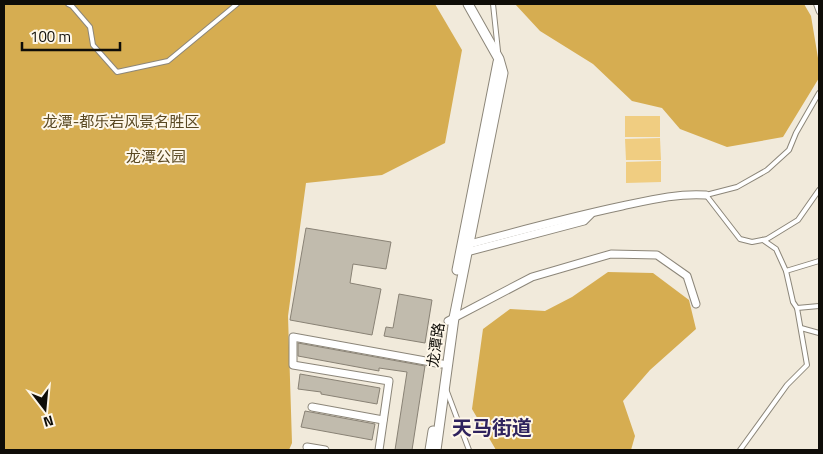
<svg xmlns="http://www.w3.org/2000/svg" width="823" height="454" viewBox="0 0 823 454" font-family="'Titillium Web','Noto Sans SC',sans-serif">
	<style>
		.green { fill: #f0cd81 }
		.forest { fill: #d6ad51 }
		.building { fill: #c1bbad; stroke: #898275 }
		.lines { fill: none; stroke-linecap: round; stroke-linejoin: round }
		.service-casing { stroke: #8c8679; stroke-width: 6 }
		.minor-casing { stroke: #8c8679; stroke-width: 9 }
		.tertiary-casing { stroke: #8c8679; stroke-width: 11 }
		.service { stroke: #fff; stroke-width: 4 }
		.minor { stroke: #fff; stroke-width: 7 }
		.tertiary { stroke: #fff; stroke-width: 9 }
		.labels { text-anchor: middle; stroke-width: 4; stroke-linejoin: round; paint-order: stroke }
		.park-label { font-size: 15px; fill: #594822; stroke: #fef7e9 }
		.street-label { font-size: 15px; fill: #0f0d08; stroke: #fef7e9 }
		.district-label { font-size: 20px; font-weight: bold; fill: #2f235e; stroke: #fef7e9 }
	</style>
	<rect width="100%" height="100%" fill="#f1eadb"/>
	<g class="green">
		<rect x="625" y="116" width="35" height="21"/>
		<path d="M660 138 661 160H626L625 139Z"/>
		<path d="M661 161V182L626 183V162Z"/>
	</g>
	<g class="forest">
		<path d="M4 4H435L462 50 445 143 382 175 306 183 288 316 292 443 289 450H4Z"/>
		<path d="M515 4H804L811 16 819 64V78L783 137 727 147 680 129 662 108 632 101 593 64 540 31Z"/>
		<path d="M608 272 653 273 689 300 696 329 650 370 623 401 635 436 631 450H496L472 409 483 329 510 309 545 311 572 297Z"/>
	</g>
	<g class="building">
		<path d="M306 228 391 242 386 269 353 264 350 283 381 289 372 335 290 320Z"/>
		<path d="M399 294 432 300 425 343 384 336 386 327 393 328Z"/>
		<path d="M298 343 425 366 412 450H395L407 372 379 368V371L298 356Z"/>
		<path d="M300 374 380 388 377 404 321 394V392L298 389Z"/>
		<path d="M305 411 375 424 372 440 301 427Z"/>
	</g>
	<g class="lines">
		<g class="service-casing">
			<g id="service">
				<path d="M68 4 72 6 90 27 93 45 117 72 168 61 237 4"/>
				<path d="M493 4 498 51"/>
				<path d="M816 4 819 12"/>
				<path d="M819 93 796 133 789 150 767 170 737 187 706 195 740 239 752 242 767 239 798 220 819 190"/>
				<path d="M786 271 819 261"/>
				<path d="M797 308 819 306"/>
				<path d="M801 328 819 333"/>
				<path d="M446 389 469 450"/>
				<path d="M740 450 787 385 807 365 797 308 793 302 786 271 776 249 763 240"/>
			</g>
		</g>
		<g class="minor-casing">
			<g id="minor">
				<path d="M466 245C518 231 570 217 622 206 650 200 678 193 706 195"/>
				<path d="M463 253 584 221 591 214"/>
				<path d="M448 321 532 277 611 254 657 255 687 276 696 304"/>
				<path d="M312 407 383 420"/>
				<path d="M307 447 325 450"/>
				<path d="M379 450 389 381 293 365V337L442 364"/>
			</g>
		</g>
		<g class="tertiary-casing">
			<g id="tertiary">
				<path d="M457 270 498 62"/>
				<path d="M430 450 433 431"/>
				<path d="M436 450 454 318 503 73 499 59 468 4"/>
			</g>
		</g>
		<use href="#service" class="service"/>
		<use href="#minor" class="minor"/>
		<use href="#tertiary" class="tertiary"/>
	</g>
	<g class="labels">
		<g class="park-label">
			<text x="121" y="127">龙潭-都乐岩风景名胜区</text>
			<text x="156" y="162">龙潭公园</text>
		</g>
		<g class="street-label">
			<text transform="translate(436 345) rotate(-82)" y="5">龙潭路</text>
		</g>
		<g class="district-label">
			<text x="492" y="435">天马街道</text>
		</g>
	</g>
	<rect width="823" height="454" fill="none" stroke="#0f0d08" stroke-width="10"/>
	<g transform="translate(45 409) rotate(164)" stroke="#fef7e9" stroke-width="4" paint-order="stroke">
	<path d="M0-4L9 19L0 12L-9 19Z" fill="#0f0d08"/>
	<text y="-8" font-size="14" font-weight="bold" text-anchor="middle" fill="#0f0d08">N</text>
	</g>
	<path d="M22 42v8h98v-8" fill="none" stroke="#0f0d08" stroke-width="2.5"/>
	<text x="30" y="42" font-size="15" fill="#0f0d08" stroke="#fef7e9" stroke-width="4" paint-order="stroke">100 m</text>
</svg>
